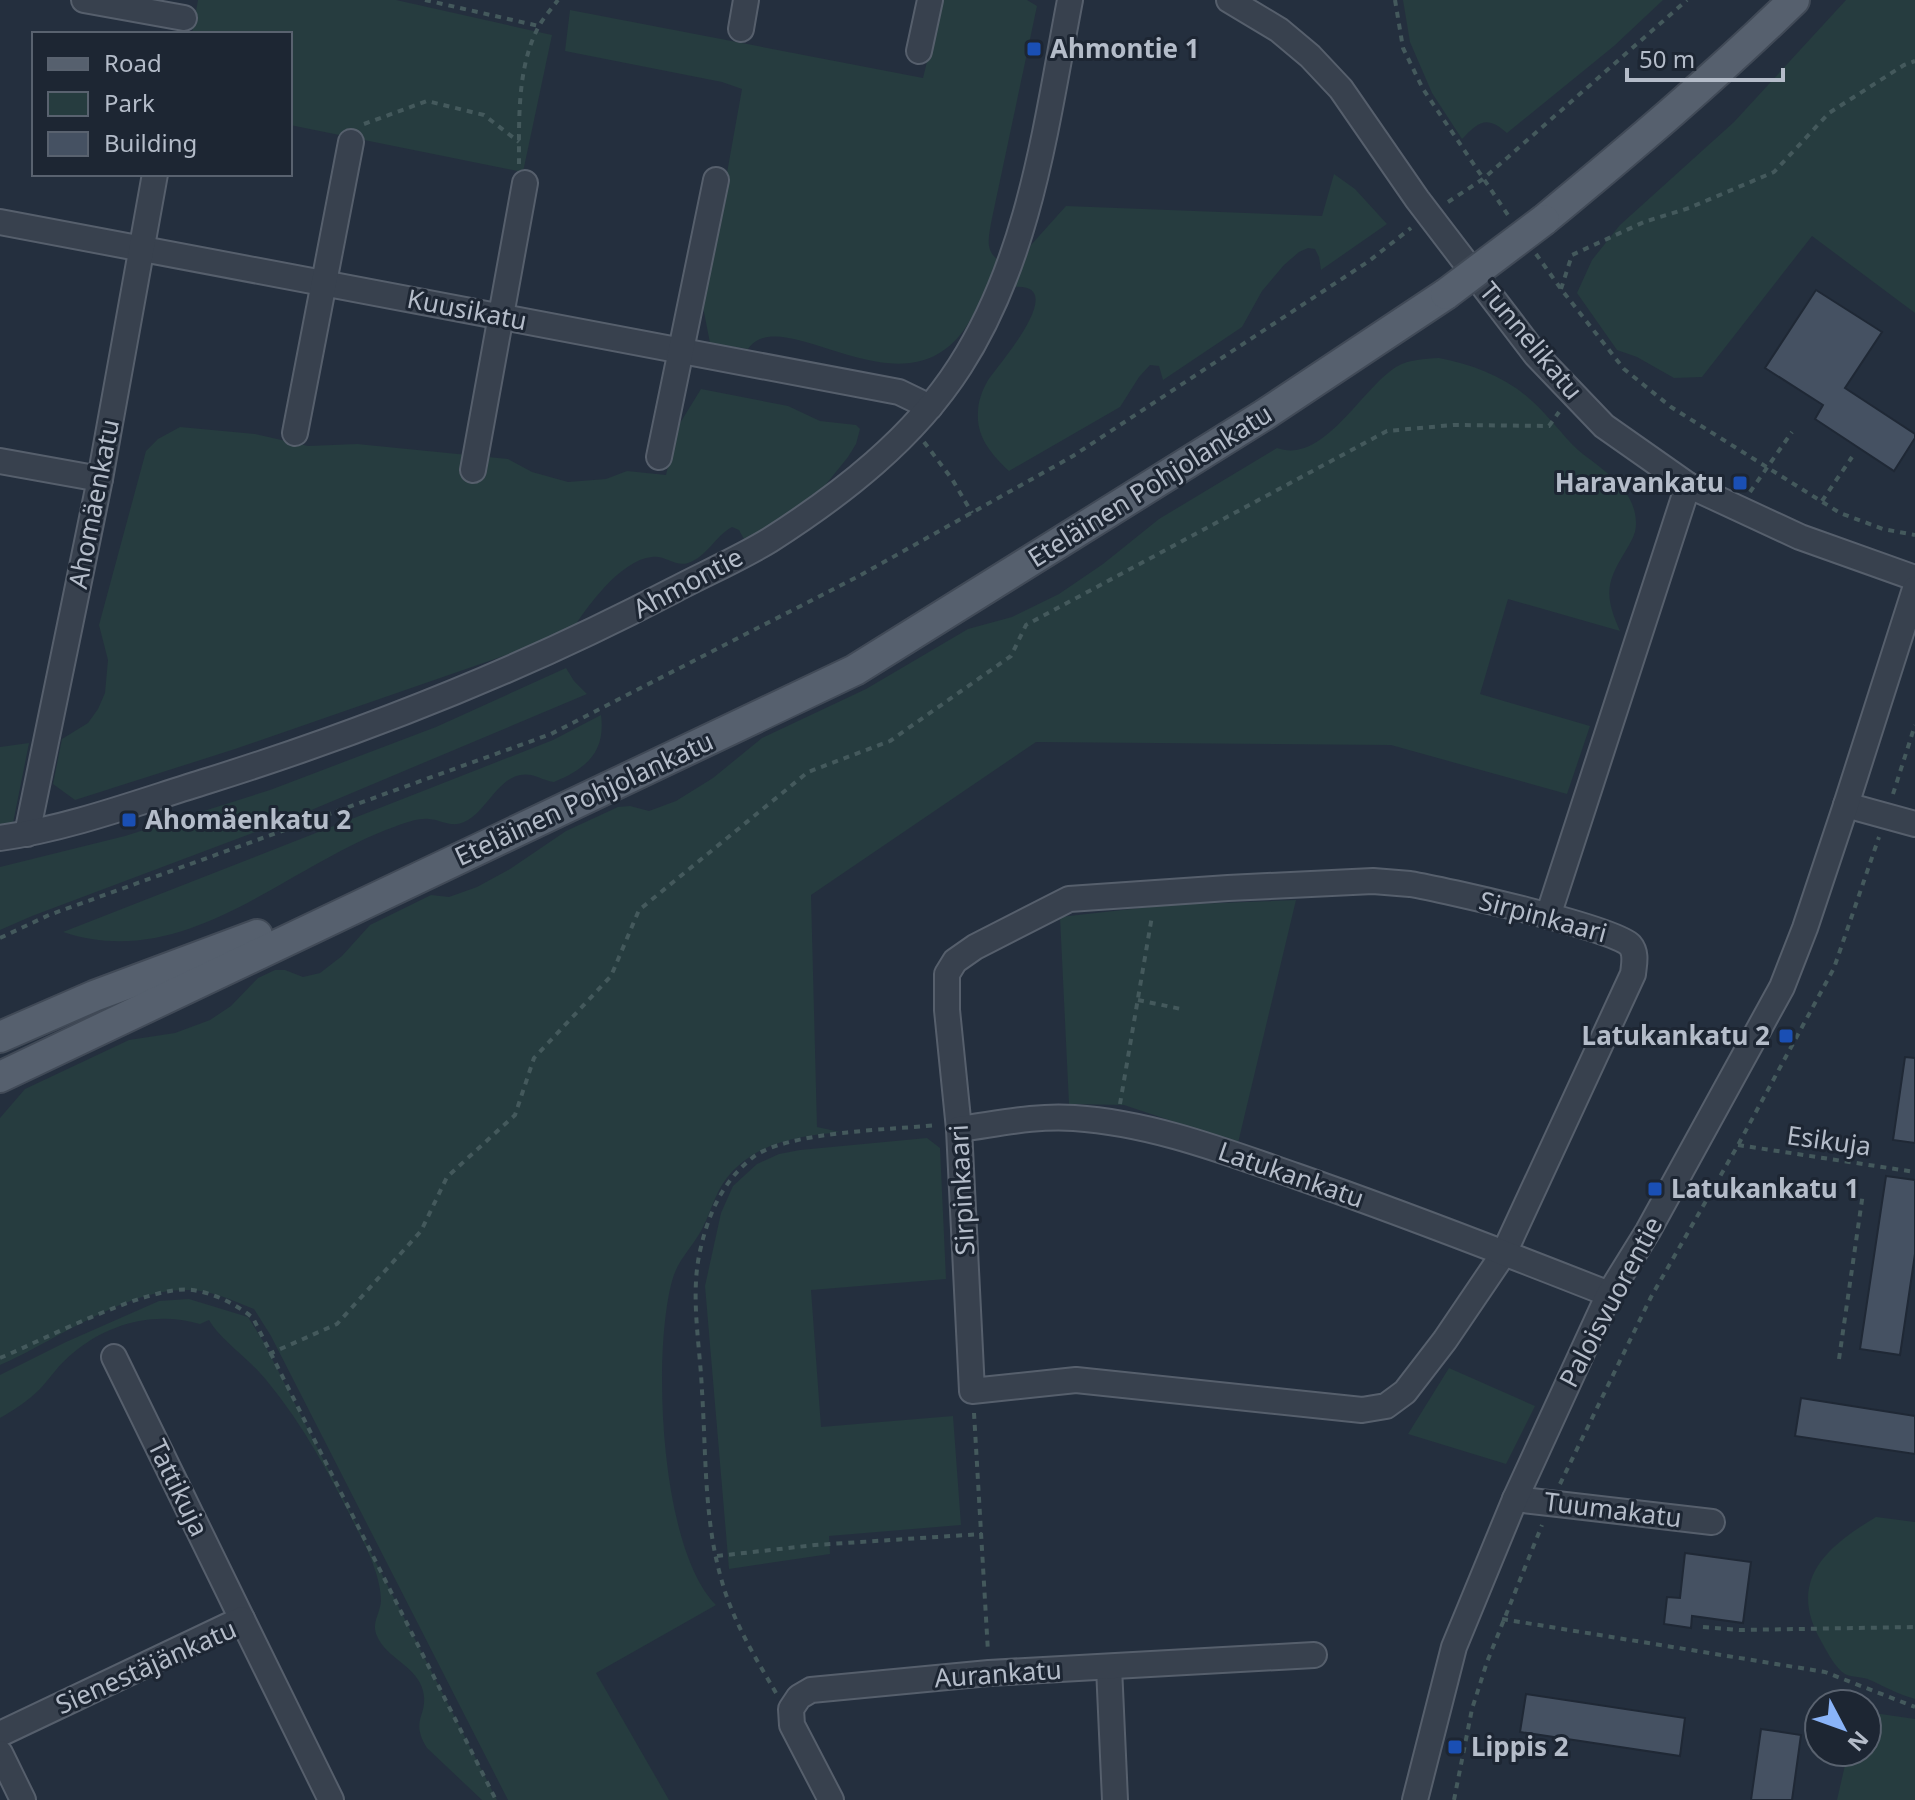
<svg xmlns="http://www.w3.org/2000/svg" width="1915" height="1800" viewBox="0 0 1915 1800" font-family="'Noto Sans',sans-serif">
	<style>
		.green { fill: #263c3f }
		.building { fill: #455162; stroke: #1f2835; stroke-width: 2 }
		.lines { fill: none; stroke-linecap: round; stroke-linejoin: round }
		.minor-casing { stroke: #565f6c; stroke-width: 28 }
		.major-casing { stroke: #414a57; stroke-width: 34 }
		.path { stroke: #44595c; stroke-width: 4; stroke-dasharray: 6 6; stroke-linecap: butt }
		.minor { stroke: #38414e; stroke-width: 24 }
		.major { stroke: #56606e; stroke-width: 30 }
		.major-bridge-casing { stroke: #414a57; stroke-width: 34; stroke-linecap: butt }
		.major-bridge { stroke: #56606e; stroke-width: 30 }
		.transit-dot { fill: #1a4fb4; stroke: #1d2633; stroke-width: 3 }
		.labels { text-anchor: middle; stroke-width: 6; stroke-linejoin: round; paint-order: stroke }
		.poi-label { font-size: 26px; font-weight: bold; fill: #b4bcc9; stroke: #1d2633; text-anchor: start }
		.street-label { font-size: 26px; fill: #b4bcc9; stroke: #1d2633 }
	</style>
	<rect width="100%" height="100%" fill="#242f3e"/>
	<g class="green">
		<path d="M198 0H396L552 35 523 172 290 125V34H192Z"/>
		<path d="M942 0H1027L1037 6 991 223C989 236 985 250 997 259L995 269C985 288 977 312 964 330 900 418 782 300 748 349L710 343 703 307 742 89 722 82 565 51 570 10 923 78Z"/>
		<path d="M1403 0H1663L1614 46 1507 133C1487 115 1479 121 1462 139L1432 93 1410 42Z"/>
		<path d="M1846 0H1915V313L1812 236 1702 377 1674 378 1637 357 1617 350 1577 293 1592 260 1620 225 1734 122Z"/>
		<path d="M1334 174 1355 189 1387 224 1321 270 1319 257 1315 249 1308 248 1299 252 1284 265 1262 291 1242 327 1163 380 1159 366 1150 365 1139 377 1120 407 1009 471C992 455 976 437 978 412 978 402 982 391 987 382 996 367 1072 283 1014 287L1031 245 1066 206 1322 216Z"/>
		<path d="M1439 358C1472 364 1508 378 1532 401 1549 416 1562 435 1578 450 1602 470 1636 488 1636 524 1636 535 1630 543 1625 552 1605 584 1605 597 1620 631L1508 599 1480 694 1590 726 1567 794 1391 745 1036 742 811 895 817 1127 840 1132C803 1136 767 1140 738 1166 712 1189 713 1215 696 1239 686 1254 677 1263 672 1281 652 1355 660 1549 716 1605L596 1673 669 1800H508L271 1336 254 1309C234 1301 211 1290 189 1290 129 1287 55 1341 0 1365V1118L25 1089 129 1040 175 1033 210 1020 231 1006 258 978 275 970H285L303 977 320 973 342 956 370 925 431 895 449 897 477 887 510 869 566 831 618 807 630 806 649 811 676 801 713 778 762 738 866 689 968 629 1012 617 1059 594 1103 564 1159 519 1277 448C1323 465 1361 389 1396 367 1410 359 1424 359 1439 358Z"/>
		<path d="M701 389 788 406 820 421 856 425 860 429 856 444 848 457 819 493 781 520 745 541 739 530 732 527C715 536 707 557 688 563 675 567 665 555 652 557 620 560 586 608 570 633L235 749 75 800 53 784 62 739 88 723 98 709 105 693 108 660 99 625 146 451 158 439 180 427 255 434 308 446 357 444 508 459 532 472 568 482 606 479 627 471 666 475 677 428Z"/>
		<path d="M566 668 574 681 587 694 290 819 32 916 0 930V867L125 836 270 790 436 727Z"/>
		<path d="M601 715C606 753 585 769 554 782 546 781 539 777 531 775 500 769 488 812 464 822 451 828 442 820 429 819 418 818 405 823 394 827 285 866 187 973 63 932L553 740Z"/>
		<path d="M29 743 13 823 0 826V747Z"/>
		<path d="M1296 900 1238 1143 1124 1105 1069 1104 1060 917 1167 905Z"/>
		<path d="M927 1138 940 1148 946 1279 811 1290 821 1427 953 1416 961 1525 829 1536 830 1554 729 1569 705 1286 721 1213 733 1186 757 1164 779 1154 800 1150Z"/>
		<path d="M189 1299 248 1317 263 1341 497 1800H482L427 1748C409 1719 429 1716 423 1691 418 1667 386 1658 377 1636 371 1623 380 1614 381 1601 381 1580 370 1555 361 1537 334 1483 306 1428 267 1381 251 1360 220 1340 209 1320L200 1324C155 1311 109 1323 73 1353 60 1363 51 1377 40 1389 28 1401 14 1410 0 1418V1375L66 1342 159 1301Z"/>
		<path d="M1449 1368 1535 1406 1506 1464 1408 1434Z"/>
		<path d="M1876 1517 1915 1522V1699C1898 1694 1885 1687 1870 1680 1862 1676 1852 1678 1845 1674 1835 1668 1826 1650 1820 1639 1787 1579 1828 1546 1876 1517Z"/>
		<path d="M1867 1712 1915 1719V1800H1837L1848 1752H1867Z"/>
	</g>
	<g class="building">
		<path d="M1816 290 1882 332 1845 388 1915 434V438L1894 471 1815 419 1823 405 1765 368Z"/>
		<path d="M1905 1057 1915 1058V1143L1893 1140Z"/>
		<path d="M1886 1176 1915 1180V1254L1900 1355 1860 1349Z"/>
		<path d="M1801 1398 1915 1416V1454L1795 1436Z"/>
		<path d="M1685 1553 1751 1562 1743 1623 1692 1616 1691 1628 1664 1624 1667 1597 1680 1598Z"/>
		<path d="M1526 1694 1685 1718 1680 1756 1520 1732Z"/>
		<path d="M1761 1729 1801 1735 1792 1800H1751Z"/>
	</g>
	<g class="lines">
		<g class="minor-casing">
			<g id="minor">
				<path d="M84 0 184 18"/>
				<path d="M1229 0 1279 30 1310 56 1341 89 1417 199 1536 355 1604 426 1688 485 1800 537 1915 578"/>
				<path d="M741 29 746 0"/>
				<path d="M919 51 930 0"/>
				<path d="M0 222 899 392 930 407"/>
				<path d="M295 433 351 142"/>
				<path d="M659 457 716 180"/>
				<path d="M0 461 100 479"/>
				<path d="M473 470 525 183"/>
				<path d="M1846 805 1915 824"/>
				<path d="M27 834 100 479 155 174"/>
				<path d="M0 838C70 828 139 802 207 781 367 731 523 669 672 591 704 574 739 559 770 540 842 494 914 438 960 366 1030 257 1046 125 1070 0"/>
				<path d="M1373 881C1385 882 1398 883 1410 884 1441 889 1615 928 1630 945 1637 953 1634 964 1633 974L1504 1253 1445 1340 1405 1392 1386 1406 1362 1410 1076 1380 972 1391 959 1129 947 1010V974L955 961 975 947 1069 899 1228 888Z"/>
				<path d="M1548 916 1688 485"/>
				<path d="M959 1129C997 1124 1036 1115 1074 1118 1151 1123 1224 1151 1296 1176 1402 1213 1505 1253 1609 1294"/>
				<path d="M114 1357 242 1619"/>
				<path d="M1515 1499 1712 1522"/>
				<path d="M1109 1667 1115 1800"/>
				<path d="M0 1734 242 1619 331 1800"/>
				<path d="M0 1753 23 1800"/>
				<path d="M831 1800 792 1725 791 1709 799 1697 811 1690 989 1673 1314 1655"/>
				<path d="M1415 1800 1454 1647 1515 1499 1609 1294 1648 1231 1782 987 1805 928 1846 805 1915 589"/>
			</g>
		</g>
		<g class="major-casing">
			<g id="major">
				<path d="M1544 220C1630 149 1714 78 1794 0"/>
				<path d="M0 1037 94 996 257 935"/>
				<path d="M0 1077 855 670 1264 415 1446 294"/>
			</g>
		</g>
		<g class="path">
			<path d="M425 0 539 26"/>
			<path d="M1395 0 1403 48 1423 89 1510 218"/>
			<path d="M364 124 427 101 484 115 519 142"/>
			<path d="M519 164C519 120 517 66 539 26 544 17 552 8 558 0"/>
			<path d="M1448 202 1483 179 1687 0"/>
			<path d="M1536 254 1561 289 1624 369 1671 407 1840 513 1883 529 1915 535"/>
			<path d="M1561 289 1572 255 1644 222 1689 208 1774 172 1829 113 1904 65 1915 61"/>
			<path d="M924 442 952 479 972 513"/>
			<path d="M1750 492 1792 432"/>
			<path d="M1822 501 1852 457"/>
			<path d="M1893 794 1915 725"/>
			<path d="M0 938 49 915 551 734 859 576 1073 456 1369 261 1411 228"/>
			<path d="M1138 1000 1181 1009"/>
			<path d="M1120 1104 1152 916"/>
			<path d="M1738 1145 1915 1172"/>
			<path d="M269 1354 337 1324 421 1231 447 1177 515 1115 534 1058 611 976 639 910 808 772 890 741 1011 656 1026 625 1387 431 1453 425 1549 426 1559 412"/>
			<path d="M0 1358C43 1340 150 1284 192 1290 214 1293 236 1304 253 1318L496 1800"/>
			<path d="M1839 1359 1863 1193"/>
			<path d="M974 1413 988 1652"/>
			<path d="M1560 1484 1651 1297 1738 1145 1834 968 1879 837"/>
			<path d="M717 1556 815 1545 982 1534"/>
			<path d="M1502 1619 1825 1672 1915 1707"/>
			<path d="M1703 1627 1739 1630 1915 1627"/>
			<path d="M776 1693C755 1657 732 1620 721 1578 704 1519 706 1452 702 1391 700 1345 690 1296 700 1251 708 1215 722 1182 752 1158 786 1131 891 1130 936 1125"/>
			<path d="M1454 1800 1472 1709 1487 1662 1542 1525"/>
		</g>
		<use href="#minor" class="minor"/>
		<use href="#major" class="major"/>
		<g class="major-bridge-casing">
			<path id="major-bridge" d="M1446 294 1544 220"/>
		</g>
		<use href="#major-bridge" class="major-bridge"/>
	</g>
	<g class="transit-dot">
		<rect x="1026" y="41" width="16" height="16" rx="4"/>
		<rect x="1732" y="475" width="16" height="16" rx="4"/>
		<rect x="121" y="812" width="16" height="16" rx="4"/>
		<rect x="1778" y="1028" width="16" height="16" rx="4"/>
		<rect x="1647" y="1181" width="16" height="16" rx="4"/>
		<rect x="1447" y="1739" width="16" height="16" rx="4"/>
	</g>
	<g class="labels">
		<g class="poi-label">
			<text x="1050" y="58">Ahmontie 1</text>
			<text x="1724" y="492" text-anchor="end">Haravankatu</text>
			<text x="145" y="829">Ahomäenkatu 2</text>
			<text x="1770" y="1045" text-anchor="end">Latukankatu 2</text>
			<text x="1671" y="1198">Latukankatu 1</text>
			<text x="1471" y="1756">Lippis 2</text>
		</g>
		<g class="street-label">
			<text transform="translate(467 310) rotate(11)" y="9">Kuusikatu</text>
			<text transform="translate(1531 341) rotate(50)" y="9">Tunnelikatu</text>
			<text transform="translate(1150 486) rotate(-32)" y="9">Eteläinen Pohjolankatu</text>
			<text transform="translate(94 504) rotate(-79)" y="9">Ahomäenkatu</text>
			<text transform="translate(688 583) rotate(-28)" y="9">Ahmontie</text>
			<text transform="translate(584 799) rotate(-25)" y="9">Eteläinen Pohjolankatu</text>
			<text transform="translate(1543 917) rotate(15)" y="9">Sirpinkaari</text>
			<text transform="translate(1829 1141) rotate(8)" y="9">Esikuja</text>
			<text transform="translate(1291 1175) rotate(19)" y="9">Latukankatu</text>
			<text transform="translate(962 1190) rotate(-93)" y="9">Sirpinkaari</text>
			<text transform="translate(1611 1302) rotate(-62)" y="9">Paloisvuorentie</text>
			<text transform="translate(178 1488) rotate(64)" y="9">Tattikuja</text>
			<text transform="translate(1613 1510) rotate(7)" y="9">Tuumakatu</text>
			<text transform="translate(146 1667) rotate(-24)" y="9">Sienestäjänkatu</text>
			<text transform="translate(998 1674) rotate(-4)" y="9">Aurankatu</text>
		</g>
	</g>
	<rect x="32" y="32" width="260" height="144" fill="#1d2633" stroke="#59626f" stroke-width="2"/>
	<rect x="48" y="58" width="40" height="12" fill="#56606e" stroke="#59626f" stroke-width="2"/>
	<text x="104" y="72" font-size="24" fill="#b4bcc9">Road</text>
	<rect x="48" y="92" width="40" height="24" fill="#263c3f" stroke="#59626f" stroke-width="2"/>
	<text x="104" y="112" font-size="24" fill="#b4bcc9">Park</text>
	<rect x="48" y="132" width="40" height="24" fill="#455162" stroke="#59626f" stroke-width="2"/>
	<text x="104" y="152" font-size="24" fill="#b4bcc9">Building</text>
	<g transform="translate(1843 1728) rotate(131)"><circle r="38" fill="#1d2633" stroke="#59626f" stroke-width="2"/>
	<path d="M0-6L14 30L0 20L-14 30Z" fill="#8ab4f8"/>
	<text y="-12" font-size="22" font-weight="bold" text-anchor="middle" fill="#b4bcc9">N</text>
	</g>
	<path d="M1627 68v12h156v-12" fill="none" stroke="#b4bcc9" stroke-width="4"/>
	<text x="1639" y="68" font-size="24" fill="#b4bcc9" stroke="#1d2633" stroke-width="6" paint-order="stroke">50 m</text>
</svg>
